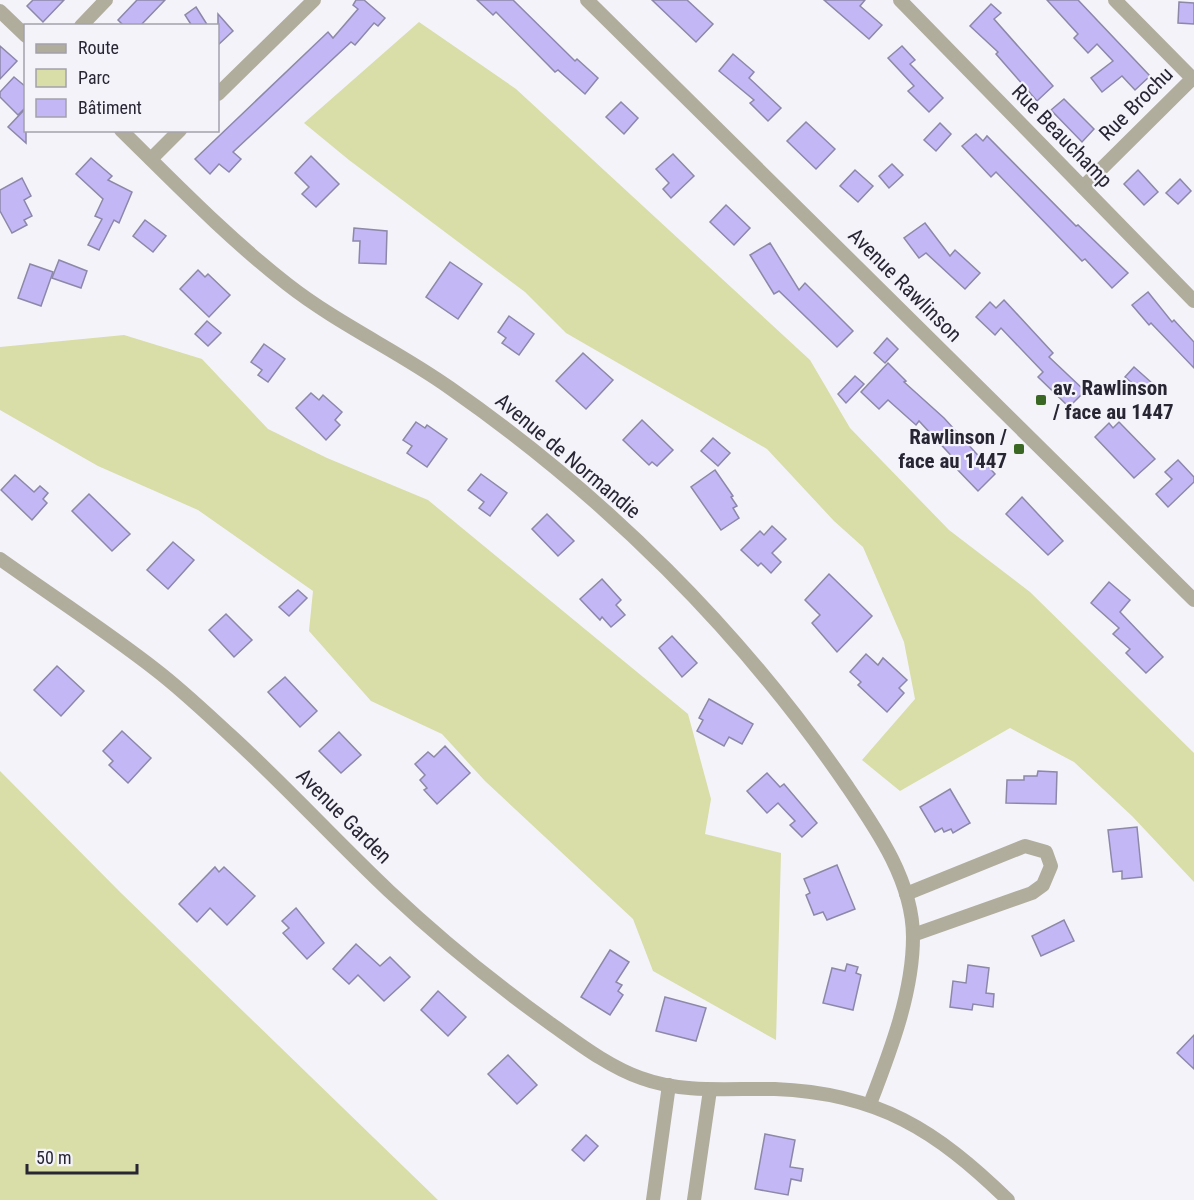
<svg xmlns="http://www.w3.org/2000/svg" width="1194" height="1200" viewBox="0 0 1194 1200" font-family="'Roboto Condensed',sans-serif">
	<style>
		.green { fill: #d9dda7 }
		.building { fill: #c3b7f6; stroke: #8d88a8; stroke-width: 1.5 }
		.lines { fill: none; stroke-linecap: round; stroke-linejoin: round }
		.minor { stroke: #b0ad9d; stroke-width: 14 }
		.poi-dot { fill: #3b6724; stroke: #f4f3fa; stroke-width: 2 }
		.labels { text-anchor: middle; stroke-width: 4.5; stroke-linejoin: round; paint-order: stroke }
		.street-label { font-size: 21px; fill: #292634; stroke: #f4f3fa }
		.poi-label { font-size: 21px; font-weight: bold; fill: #292634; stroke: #f4f3fa; text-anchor: start }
	</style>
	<rect width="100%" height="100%" fill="#f4f3fa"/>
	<g class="green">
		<path d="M419 22 516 89 810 360 850 428 949 530 1030 592 1194 753V882L1132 816 1074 762 1010 728 900 791 862 760 915 699 904 642 863 547 834 521 767 449 566 333 525 292 349 160 304 123Z"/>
		<path d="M124 335 202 359 268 429 327 458 428 500 688 714 711 799 705 834 781 853 776 1040 653 971 633 919 485 781 442 734 371 701 309 631 313 591 198 510 98 466 0 410V347Z"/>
		<path d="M0 771 121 893 438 1200H0Z"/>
	</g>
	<g class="building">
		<path d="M33 0H64L43 22 27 6Z"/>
		<path d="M137 0H165L140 26H124L118 20Z"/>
		<path d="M356 0H364L385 18 378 26 374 23 355 45 351 42 233 152 241 159 229 172 219 164 210 174 195 159 328 32 333 38 358 9 353 5Z"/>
		<path d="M477 0H513L575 61 577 59 598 78 585 94 558 70 555 72 496 12 493 15Z"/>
		<path d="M652 0H687L713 24 696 42Z"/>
		<path d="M824 0H865L860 6 882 25 869 39Z"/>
		<path d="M1047 0H1078L1150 76 1135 90 1122 76 1102 92 1091 78 1113 61 1097 44 1088 53 1074 38 1078 34Z"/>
		<path d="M1179 2 1194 3V24L1178 23Z"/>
		<path d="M991 4 1001 13 994 19 1053 86 1037 101 996 54 998 52 970 26Z"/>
		<path d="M196 7 208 26H192L185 15Z"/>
		<path d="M218 14 233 31 218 45Z"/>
		<path d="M0 46 17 61 0 79Z"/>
		<path d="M902 46 915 60 910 64 943 98 929 112 908 91 914 86 888 58Z"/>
		<path d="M733 54 754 72 749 78 781 108 768 121 750 103 754 100 719 71Z"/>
		<path d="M14 77 26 87V107L18 115 0 97V92Z"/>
		<path d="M1064 99 1094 129 1082 142 1051 110Z"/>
		<path d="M621 102 638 118 624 134 606 117Z"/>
		<path d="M26 108V143L8 127Z"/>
		<path d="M806 122 835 149 816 169 787 141Z"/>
		<path d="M940 123 951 134 936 151 924 140Z"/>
		<path d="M976 134 983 141 987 136 1076 226 1078 225 1128 273 1112 288 1085 259 1082 261 996 172 991 177 962 146Z"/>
		<path d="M673 154 694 176 671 198 663 189 669 183 656 169Z"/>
		<path d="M311 156 339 184 316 207 302 194 309 187 295 173Z"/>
		<path d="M91 158 112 176 108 180 132 192 119 223 114 220 99 250 88 245 102 219 95 216 103 199 76 174Z"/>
		<path d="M892 164 903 175 889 188 879 176Z"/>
		<path d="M855 170 873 186 858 202 840 186Z"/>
		<path d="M1138 170 1158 192 1144 205 1124 184Z"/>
		<path d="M22 178 31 196 24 200 32 216 24 220 27 225 12 233 0 211V190Z"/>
		<path d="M1180 179 1191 191 1178 204 1166 193Z"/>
		<path d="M726 205 750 228 734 245 710 222Z"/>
		<path d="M145 220 166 236 153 252 133 236Z"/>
		<path d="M925 223 950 256 955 250 980 273 965 289 926 253 919 258 904 238Z"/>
		<path d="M354 228 387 231 386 264 359 263 360 241H353Z"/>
		<path d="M770 243 799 290 805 283 853 331 837 347 779 291 774 294 750 255Z"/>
		<path d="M59 260 87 271 81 288 52 278Z"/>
		<path d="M450 262 482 284 458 319 426 297Z"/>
		<path d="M30 264 53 272 41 306 18 298Z"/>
		<path d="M198 270 205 277 208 274 230 295 209 317 180 289Z"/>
		<path d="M1148 292 1172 322 1174 320 1194 342V368L1151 323 1149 325 1132 305Z"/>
		<path d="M1004 300 1053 353 1049 357 1085 391 1069 407 1038 377 1043 372 1001 328 995 335 976 317 990 302 996 308Z"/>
		<path d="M509 316 534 334 519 355 502 343 506 338 498 332Z"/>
		<path d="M207 321 221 333 208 346 195 334Z"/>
		<path d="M887 338 898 349 885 363 874 353Z"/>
		<path d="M264 344 285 359 268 382 258 375 262 370 251 362Z"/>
		<path d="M583 353 613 380 586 409 556 381Z"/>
		<path d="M888 363 906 381 904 382 944 418 995 474 978 491 954 466 958 463 919 421 916 425 888 400 879 409 861 392Z"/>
		<path d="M1134 367 1152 383 1144 393 1125 377Z"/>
		<path d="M855 376 864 384 846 403 838 394Z"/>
		<path d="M311 393 319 400 323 395 342 412 335 420 340 425 326 440 296 408Z"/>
		<path d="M642 420 673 450 657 466 652 462 649 465 623 440Z"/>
		<path d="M416 422 425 428 427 425 447 439 427 467 407 453 412 446 403 440Z"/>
		<path d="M1119 422 1155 459 1134 478 1095 437 1109 423 1113 428Z"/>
		<path d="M713 438 730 453 718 466 701 451Z"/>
		<path d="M1178 460 1194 477V482L1168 507 1156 494 1172 479 1165 472Z"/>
		<path d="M715 470 733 496 731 497 737 506 733 508 739 518 721 530 691 487Z"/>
		<path d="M481 474 507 493 490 516 479 508 484 502 468 490Z"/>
		<path d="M15 475 34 492 40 486 48 493 43 499 47 503 32 520 1 490Z"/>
		<path d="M89 494 130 534 112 551 72 511Z"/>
		<path d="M1022 497 1063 541 1048 555 1006 514Z"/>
		<path d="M547 514 574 541 558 556 532 529Z"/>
		<path d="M772 526 786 539 772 553 781 562 771 573 761 563 758 566 741 550 760 531 764 535Z"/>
		<path d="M173 542 194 560 168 589 147 570Z"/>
		<path d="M829 574 872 616 837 652 812 623 820 615 805 600Z"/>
		<path d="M602 579 621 600 616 605 625 615 611 627 602 617 600 620 580 599Z"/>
		<path d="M1109 582 1130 600 1120 612 1163 657 1146 673 1126 653 1130 649 1113 634 1119 628 1091 603Z"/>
		<path d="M298 590 307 598 289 616 279 607Z"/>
		<path d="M226 614 252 640 234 657 209 630Z"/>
		<path d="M672 636 697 663 682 677 659 648Z"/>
		<path d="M866 654 878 665 883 658 907 680 899 688 904 693 887 712 858 685 861 682 850 672Z"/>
		<path d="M57 666 84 691 61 716 34 690Z"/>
		<path d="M285 677 317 711 300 727 268 692Z"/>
		<path d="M709 699 753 724 742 744 729 737 724 746 697 731 703 720 699 718Z"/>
		<path d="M122 731 151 758 128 783 109 765 113 761 103 751Z"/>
		<path d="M339 732 361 755 341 773 319 751Z"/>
		<path d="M445 746 470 773 437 804 424 790 427 788 420 780 425 775 415 764 428 752 434 757Z"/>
		<path d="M1038 771 1057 772 1056 804 1006 803 1007 780H1024V776H1037Z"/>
		<path d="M767 773 780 787 784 784 817 823 802 837 790 825 795 821 778 803 767 813 747 791Z"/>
		<path d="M950 789 970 823 953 833 951 829 944 832 942 828 935 832 920 807Z"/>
		<path d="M1137 827 1142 877 1122 879V871L1113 872 1108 830Z"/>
		<path d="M837 865 855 909 827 920 823 912 814 915 806 895 810 893 804 879Z"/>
		<path d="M215 867 219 872 224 867 255 896 227 925 210 908 197 922 179 904Z"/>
		<path d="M296 908 324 943 307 959 283 933 289 928 282 921Z"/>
		<path d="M1064 920 1074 941 1041 956 1032 936Z"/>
		<path d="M356 944 380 966 390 957 410 977 384 1001 358 975 349 984 333 969Z"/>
		<path d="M610 950 629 962 616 982 622 985 618 991 623 995 610 1015 581 997Z"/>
		<path d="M847 964 858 967 856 973 861 975 853 1010 823 1003 832 968 845 971Z"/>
		<path d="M968 965 989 968 986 993 994 994 993 1007 973 1004 972 1010 950 1007 953 981 966 983Z"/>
		<path d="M438 991 466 1017 448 1036 421 1010Z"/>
		<path d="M665 997 706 1008 696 1041 656 1031Z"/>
		<path d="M1194 1035V1069L1177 1053Z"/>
		<path d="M508 1055 537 1085 517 1104 488 1074Z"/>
		<path d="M765 1134 795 1140 790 1167 803 1169 801 1181 791 1179 788 1195 755 1189Z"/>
		<path d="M586 1135 598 1146 584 1161 572 1150Z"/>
	</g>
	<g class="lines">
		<g class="minor">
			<path d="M587 0 1194 600"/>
			<path d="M900 0 1194 301"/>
			<path d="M1115 0 1194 80"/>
			<path d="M0 11 26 36"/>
			<path d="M81 26 106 0"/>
			<path d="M218 94 314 0"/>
			<path d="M121 130C175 183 228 238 287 284 338 324 398 351 450 388 605 496 741 631 847 786 877 830 913 882 913 937 913 993 890 1052 870 1104"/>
			<path d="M151 159 180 130"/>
			<path d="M1083 187 1194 77"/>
			<path d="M0 559C52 596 106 631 156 670 182 690 206 713 230 735 285 785 335 840 389 891 439 938 495 984 551 1024 578 1043 609 1067 641 1078 684 1094 731 1088 775 1089 878 1093 936 1130 1008 1200"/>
			<path d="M906 894 1025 846 1046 852 1051 866 1043 885 1032 893 913 935"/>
			<path d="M653 1200 669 1085"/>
			<path d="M694 1200 710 1090"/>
		</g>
	</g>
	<g class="poi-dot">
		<rect x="1035" y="394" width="12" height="12" rx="3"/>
		<rect x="1013" y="443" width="12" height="12" rx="3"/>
	</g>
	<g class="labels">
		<g class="street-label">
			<text transform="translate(1136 104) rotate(-45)" y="7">Rue Brochu</text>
			<text transform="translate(1062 136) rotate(46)" y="7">Rue Beauchamp</text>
			<text transform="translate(905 285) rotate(45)" y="7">Avenue Rawlinson</text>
			<text transform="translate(568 456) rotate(40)" y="7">Avenue de Normandie</text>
			<text transform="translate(344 816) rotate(45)" y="7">Avenue Garden</text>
		</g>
		<g class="poi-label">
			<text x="1053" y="395">av. Rawlinson<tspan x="1053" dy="24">/ face au 1447</tspan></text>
			<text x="1007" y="444" text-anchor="end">Rawlinson /<tspan x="1007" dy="24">face au 1447</tspan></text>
		</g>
	</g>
	<rect x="24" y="24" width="195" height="108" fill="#f4f3fa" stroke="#a3a1ab" stroke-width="1.5"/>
	<rect x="36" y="44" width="30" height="9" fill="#b0ad9d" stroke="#a3a1ab" stroke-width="1.5"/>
	<text x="78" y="54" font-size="18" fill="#292634">Route</text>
	<rect x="36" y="69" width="30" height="18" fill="#d9dda7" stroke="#a3a1ab" stroke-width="1.5"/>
	<text x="78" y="84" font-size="18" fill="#292634">Parc</text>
	<rect x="36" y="99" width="30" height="18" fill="#c3b7f6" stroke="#a3a1ab" stroke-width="1.5"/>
	<text x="78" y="114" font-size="18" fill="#292634">Bâtiment</text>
	<path d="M27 1164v9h110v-9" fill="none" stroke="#292634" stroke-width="3"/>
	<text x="36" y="1164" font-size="18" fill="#292634" stroke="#f4f3fa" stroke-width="4.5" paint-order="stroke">50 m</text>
</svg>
